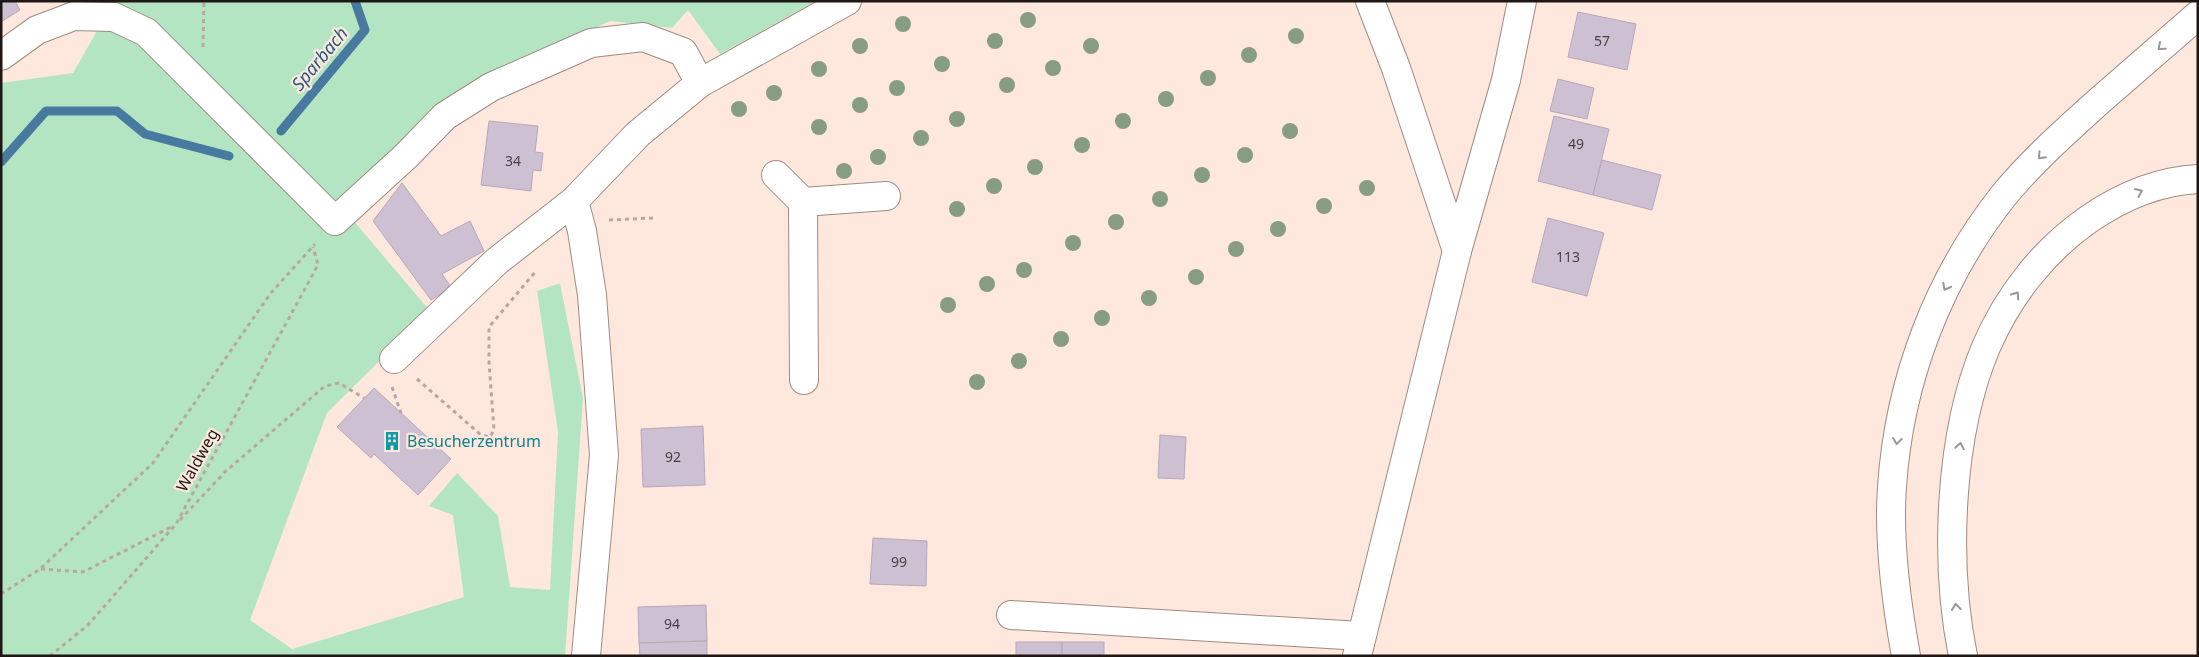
<svg xmlns="http://www.w3.org/2000/svg" width="2199" height="657" viewBox="0 0 2199 657" font-family="'Noto Sans',sans-serif">
	<style>
		.green { fill: #b4e5c3 }
		.lines { fill: none; stroke-linecap: round; stroke-linejoin: round }
		.stream { stroke: #487aa0; stroke-width: 9 }
		.building { fill: #cdc0d2; stroke: #b5a8ba }
		.minor-casing { stroke: #9f8a81; stroke-width: 30 }
		.highway-casing { stroke: #9f8a81; stroke-width: 30 }
		.path { stroke: #b9a79f; stroke-width: 3; stroke-dasharray: 4 4; stroke-linecap: butt }
		.minor { stroke: #fff; stroke-width: 28 }
		.highway { stroke: #fff; stroke-width: 28 }
		.tree { fill: #869d84 }
		.oneway { stroke: #9a9795 }
		.labels { text-anchor: middle; stroke-width: 4.5; stroke-linejoin: round; paint-order: stroke }
		.number-label { font-size: 14px; fill: #4a4144 }
		.culture-label { font-size: 16px; fill: #0d838f; stroke: #fee8dd; text-anchor: start }
		.street-label { font-size: 16px; fill: #1f1714; stroke: #fee8dd }
		.water-label { font-size: 18px; font-style: italic; fill: #255a81; stroke: #fee8dd }
	</style>
	<rect width="100%" height="100%" fill="#fee8dd"/>
	<path class="green" d="M114 1H816L720 54 688 10 672 28 610 21 455 93 336 200 430 311 327 413 250 620 292 649 464 597 453 515 429 506 457 473 498 516 510 587 550 590 558 432 537 291 560 283 583 398 565 656H1V83L73 73Z"/>
	<g class="lines">
		<g class="stream">
			<path d="M281 131 365 30 355 1"/>
			<path d="M1 162 46 111H117L145 134 229 156"/>
		</g>
	</g>
	<g class="building">
		<path d="M1 1H15L20 10 1 22Z"/>
		<path d="M1578 12 1636 24 1627 70 1568 57Z"/>
		<path d="M1558 79 1594 88 1587 119 1550 111Z"/>
		<path d="M1554 116 1609 129 1593 195 1538 181Z"/>
		<path d="M489 121 538 126 535 152 543 153 541 171 533 170 531 191 481 185Z"/>
		<path d="M1602 160 1661 175 1652 210 1593 195Z"/>
		<path d="M402 183 441 236 470 221 484 251 442 274 451 287 431 300 373 221Z"/>
		<path d="M1548 218 1604 233 1587 296 1532 282Z"/>
		<path d="M374 388 451 459 418 495 374 454 371 458 337 427Z"/>
		<path d="M703 426 705 485 643 487 641 429Z"/>
		<path d="M1160 435 1186 437 1184 479 1158 478Z"/>
		<path d="M873 538 927 541 926 586 870 584Z"/>
		<path d="M706 605 707 641 639 643 638 607Z"/>
		<path d="M707 641V656H640L639 643Z"/>
		<rect x="1016" y="642" width="46" height="14"/>
		<rect x="1062" y="642" width="42" height="14"/>
	</g>
	<g class="lines">
		<g class="minor-casing">
			<g id="minor">
				<path d="M1370 1 1396 68 1457 251"/>
				<path d="M1 56 37 30 74 16 114 17 146 32 335 221 406 156 445 116 491 87 591 43 643 37 683 52 700 83"/>
				<path d="M776 175 803 202"/>
				<path d="M394 359 497 261 574 201"/>
				<path d="M804 380 803 202 886 196"/>
				<path d="M1011 615 1361 636"/>
				<path d="M586 656 604 455 592 295 582 231 574 201 638 134 700 83 847 1"/>
				<path d="M1357 656 1457 251 1506 80 1522 1"/>
			</g>
		</g>
		<g class="highway-casing">
			<g id="highway">
				<path d="M1906 656C1896 601 1888 542 1892 487 1899 381 1938 278 2004 195 2032 161 2066 131 2098 102 2131 73 2165 44 2198 15"/>
				<path d="M1963 656C1944 562 1949 435 1986 347 2008 296 2044 250 2089 219 2121 197 2159 181 2198 179"/>
			</g>
		</g>
		<g class="path">
			<path d="M203 47 204 1"/>
			<path d="M609 220 653 218"/>
			<path d="M417 379 481 435 490 437 494 430 489 362V327L536 271"/>
			<path d="M392 387 401 413"/>
			<path d="M180 520 226 471 325 386 339 383 364 398"/>
			<path d="M41 569 83 572 173 526"/>
			<path d="M1 594 40 569 153 463 270 294 315 244"/>
			<path d="M50 656 88 625 176 524 318 265 313 247"/>
		</g>
		<use href="#minor" class="minor"/>
		<use href="#highway" class="highway"/>
	</g>
	<g class="tree">
		<circle cx="1028" cy="20" r="8"/>
		<circle cx="903" cy="24" r="8"/>
		<circle cx="1296" cy="36" r="8"/>
		<circle cx="995" cy="41" r="8"/>
		<circle cx="860" cy="46" r="8"/>
		<circle cx="1091" cy="46" r="8"/>
		<circle cx="1249" cy="55" r="8"/>
		<circle cx="942" cy="64" r="8"/>
		<circle cx="1053" cy="68" r="8"/>
		<circle cx="819" cy="69" r="8"/>
		<circle cx="1208" cy="78" r="8"/>
		<circle cx="1007" cy="85" r="8"/>
		<circle cx="897" cy="88" r="8"/>
		<circle cx="774" cy="93" r="8"/>
		<circle cx="1166" cy="99" r="8"/>
		<circle cx="860" cy="105" r="8"/>
		<circle cx="739" cy="109" r="8"/>
		<circle cx="957" cy="119" r="8"/>
		<circle cx="1123" cy="121" r="8"/>
		<circle cx="819" cy="127" r="8"/>
		<circle cx="1290" cy="131" r="8"/>
		<circle cx="921" cy="138" r="8"/>
		<circle cx="1082" cy="145" r="8"/>
		<circle cx="1245" cy="155" r="8"/>
		<circle cx="878" cy="157" r="8"/>
		<circle cx="1035" cy="167" r="8"/>
		<circle cx="844" cy="171" r="8"/>
		<circle cx="1202" cy="175" r="8"/>
		<circle cx="994" cy="186" r="8"/>
		<circle cx="1367" cy="188" r="8"/>
		<circle cx="1160" cy="199" r="8"/>
		<circle cx="1324" cy="206" r="8"/>
		<circle cx="957" cy="209" r="8"/>
		<circle cx="1116" cy="222" r="8"/>
		<circle cx="1278" cy="229" r="8"/>
		<circle cx="1073" cy="243" r="8"/>
		<circle cx="1236" cy="249" r="8"/>
		<circle cx="1024" cy="270" r="8"/>
		<circle cx="1196" cy="277" r="8"/>
		<circle cx="987" cy="284" r="8"/>
		<circle cx="1149" cy="298" r="8"/>
		<circle cx="948" cy="305" r="8"/>
		<circle cx="1102" cy="318" r="8"/>
		<circle cx="1061" cy="339" r="8"/>
		<circle cx="1019" cy="361" r="8"/>
		<circle cx="977" cy="382" r="8"/>
	</g>
	<defs><path id="oneway-chevron" d="M-2-3.5L2.5 0L-2 3.5" fill="none" stroke-width="1.6" stroke-linecap="round" stroke-linejoin="round" transform="scale(1.25)"/></defs>
	<g class="oneway">
		<use href="#oneway-chevron" transform="translate(2161 47) rotate(139)"/>
		<use href="#oneway-chevron" transform="translate(2041 156) rotate(133)"/>
		<use href="#oneway-chevron" transform="translate(2139 192) rotate(-24)"/>
		<use href="#oneway-chevron" transform="translate(1946 287) rotate(118)"/>
		<use href="#oneway-chevron" transform="translate(2016 295) rotate(-55)"/>
		<use href="#oneway-chevron" transform="translate(1897 441) rotate(97)"/>
		<use href="#oneway-chevron" transform="translate(1960 446) rotate(-80)"/>
		<use href="#oneway-chevron" transform="translate(1956 607) rotate(-96)"/>
	</g>
	<defs>
		<g id="building-bare" transform="scale(1.5)"><path d="M-4-6H4V6H1V3H-1V6H-4ZM-2.5-4.3h1.7v1.8h-1.7ZM.8-4.3h1.7v1.8H.8ZM-2.5-1h1.7V.8h-1.7ZM.8-1h1.7V.8H.8Z" fill="#0f9aa8" stroke="#fee8dd" stroke-width="2.5" paint-order="stroke"/></g>
	</defs>
	<g fill-rule="evenodd">
		<use href="#building-bare" x="392" y="441"/>
	</g>
	<g class="labels">
		<g class="number-label">
			<text x="1602" y="46">57</text>
			<text x="1576" y="149">49</text>
			<text x="513" y="166">34</text>
			<text x="1568" y="262">113</text>
			<text x="673" y="462">92</text>
			<text x="899" y="567">99</text>
			<text x="672" y="629">94</text>
		</g>
		<g class="culture-label">
			<text x="407" y="447">Besucherzentrum</text>
		</g>
		<g class="street-label">
			<text transform="translate(197 460) rotate(-61)" y="6">Waldweg</text>
		</g>
		<g class="water-label">
			<text transform="translate(320 59) rotate(-50)" y="6">Sparbach</text>
		</g>
	</g>
	<rect width="2199" height="657" fill="none" stroke="#1f1714" stroke-width="5"/>
</svg>
